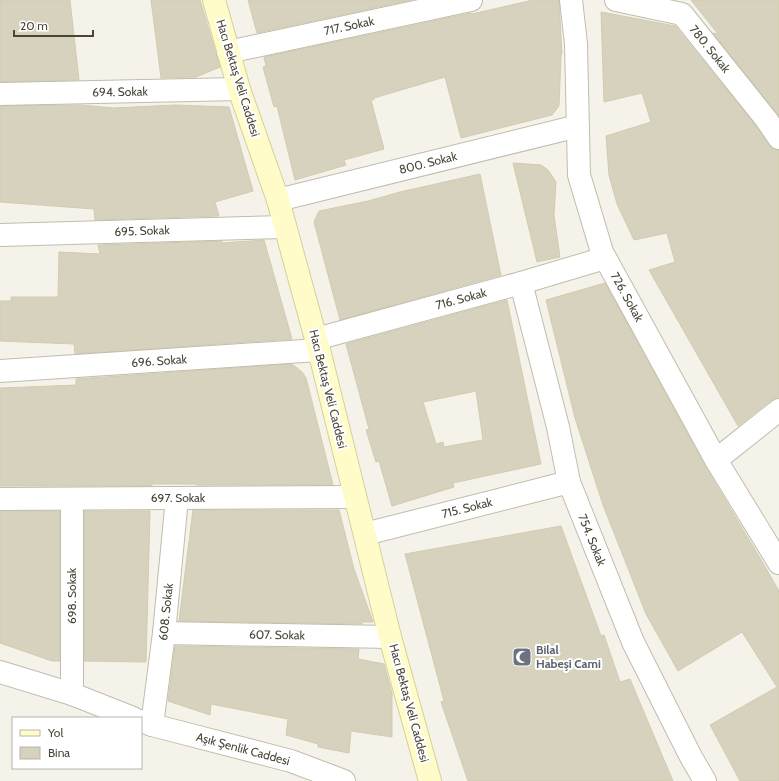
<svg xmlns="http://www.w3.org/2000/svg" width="779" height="781" viewBox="0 0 779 781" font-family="Cabin,sans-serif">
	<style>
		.building { fill: #d7d2be; stroke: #d2cbb1; fill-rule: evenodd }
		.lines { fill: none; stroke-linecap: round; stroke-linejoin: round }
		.minor-casing { stroke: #c1bdab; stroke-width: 24 }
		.tertiary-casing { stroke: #c1bdab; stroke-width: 24 }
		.secondary-casing { stroke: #d5d099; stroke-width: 24 }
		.minor { stroke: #fff; stroke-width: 22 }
		.tertiary { stroke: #fff; stroke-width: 22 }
		.secondary { stroke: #fffcc9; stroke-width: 22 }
		.labels { text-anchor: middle; stroke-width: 4; stroke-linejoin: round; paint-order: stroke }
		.street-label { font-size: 12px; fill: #494537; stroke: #fff }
		.worship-label { font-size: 12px; font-weight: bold; fill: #5b616d; stroke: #fff; text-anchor: start }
	</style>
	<rect width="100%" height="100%" fill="#f5f3e9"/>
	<g class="building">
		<path d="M0 0H70L79 80 0 82Z"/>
		<path d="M151 0H200L220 67 196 77 161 78Z"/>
		<path d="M248 0H411L257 33Z"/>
		<path d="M533 0H559L562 54 561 55 559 106 552 115 461 138 445 77 374 98V100H371L384 149 344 160 346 165 295 180 277 106 274 107 263 67 266 66 264 57 471 13 472 14Z"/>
		<path d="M691 0H779V116L713 33 718 34Z"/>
		<path d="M601 12 675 26 756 126 769 145 773 149 779 150V397L771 400 738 426 649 270 675 262 667 233 634 240 617 204 609 175 606 136 651 122 642 93 604 102Z"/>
		<path d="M81 105 113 108 175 105 229 107 253 191 215 202 219 216 95 220 94 209 0 202V106Z"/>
		<path d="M513 163 541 165 548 170 556 182 554 215 560 257 537 262Z"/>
		<path d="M480 174 501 275 340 320 314 222 319 211 368 201 400 192Z"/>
		<path d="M264 240 292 339 75 354 74 344 0 341V301H11V297H58L59 252 100 254 98 245 222 241 221 243Z"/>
		<path d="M605 283 705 466 763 563 779 591V781H740L710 725 777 687 742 632 678 671 646 614 603 505 575 418 546 300Z"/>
		<path d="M507 300 541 464 453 483 454 487 392 506 379 461 376 462 366 430 369 429 346 344ZM476 391 483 440 444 447 443 442 436 444 423 402Z"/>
		<path d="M292 364 302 372 306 378 333 485H196V484H152V486H0V388L76 385V379Z"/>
		<path d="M193 510H339L354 569 373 622H362V624L179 621Z"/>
		<path d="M0 511H60V661H52L0 643Z"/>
		<path d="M84 511H150L146 662 84 661Z"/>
		<path d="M561 526 601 636 604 635 620 682 630 679 673 781H468L441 702 444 701 405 554Z"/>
		<path d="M175 646 359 649 358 659 384 664 392 693V737L351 731 349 753 318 747V744L286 735 288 719 211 704 210 715 168 701Z"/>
	</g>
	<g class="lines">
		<g class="minor-casing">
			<g id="minor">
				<path d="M571 0 576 44 579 175 602 252 716 460 779 563"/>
				<path d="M616 0 682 14 766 119 779 138"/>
				<path d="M228 52 471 0"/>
				<path d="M0 94 239 89"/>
				<path d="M278 200 578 126"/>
				<path d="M0 235 285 227"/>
				<path d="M521 283 558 427 569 482 633 642 691 757 705 781"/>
				<path d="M316 339 521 283 605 258"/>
				<path d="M0 371 319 350"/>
				<path d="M716 460 779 410"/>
				<path d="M0 499 355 497"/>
				<path d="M72 499V694"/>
				<path d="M365 534 569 482"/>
				<path d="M164 633 390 637"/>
				<path d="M152 725 164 633 177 498"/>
			</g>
		</g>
		<g class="tertiary-casing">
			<g id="tertiary">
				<path d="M0 672 72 694 133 718"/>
				<path d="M141 721 152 725 291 761 344 781"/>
			</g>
		</g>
		<g class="secondary-casing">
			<path id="secondary" d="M214 0 239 89 278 200 319 350 390 637 430 781"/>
		</g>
		<use href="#minor" class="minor"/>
		<use href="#tertiary" class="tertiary"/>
		<use href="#secondary" class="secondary"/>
	</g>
	<defs>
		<g id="mosque-square" transform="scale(1)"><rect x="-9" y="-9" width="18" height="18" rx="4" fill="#6b7280" stroke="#fff"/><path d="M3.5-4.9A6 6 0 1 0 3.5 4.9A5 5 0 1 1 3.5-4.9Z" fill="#fff"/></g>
	</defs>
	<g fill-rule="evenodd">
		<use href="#mosque-square" x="522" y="657"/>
	</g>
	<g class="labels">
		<g class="street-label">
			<text transform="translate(349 26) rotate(-12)" y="4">717. Sokak</text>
			<text transform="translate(710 49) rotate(51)" y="4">780. Sokak</text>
			<text transform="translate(238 78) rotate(73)" y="4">Hacı Bektaş Veli Caddesi</text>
			<text transform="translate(120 92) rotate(-1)" y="4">694. Sokak</text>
			<text transform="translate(428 163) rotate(-14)" y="4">800. Sokak</text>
			<text transform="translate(142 231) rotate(-2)" y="4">695. Sokak</text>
			<text transform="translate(627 297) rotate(61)" y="4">726. Sokak</text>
			<text transform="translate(461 299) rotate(-15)" y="4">716. Sokak</text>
			<text transform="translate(159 361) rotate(-4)" y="4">696. Sokak</text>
			<text transform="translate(328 389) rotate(76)" y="4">Hacı Bektaş Veli Caddesi</text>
			<text x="178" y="502">697. Sokak</text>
			<text transform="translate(467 508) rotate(-14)" y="4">715. Sokak</text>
			<text transform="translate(592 540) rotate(68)" y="4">754. Sokak</text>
			<text transform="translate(72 596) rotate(-90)" y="4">698. Sokak</text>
			<text transform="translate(166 612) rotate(-84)" y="4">608. Sokak</text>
			<text transform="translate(277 635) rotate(1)" y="4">607. Sokak</text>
			<text transform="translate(409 703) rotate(75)" y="4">Hacı Bektaş Veli Caddesi</text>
			<text transform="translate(243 749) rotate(15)" y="4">Aşık Şenlik Caddesi</text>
		</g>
		<g class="worship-label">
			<text x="536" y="654">Bilal<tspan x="536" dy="14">Habeşi Cami</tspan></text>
		</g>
	</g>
	<rect x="12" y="717" width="130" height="52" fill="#ffffff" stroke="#b6b5af"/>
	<rect x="20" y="730" width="20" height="6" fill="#fffcc9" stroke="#b6b5af"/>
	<text x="48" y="737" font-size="12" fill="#494537">Yol</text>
	<rect x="20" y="747" width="20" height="12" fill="#d7d2be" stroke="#b6b5af"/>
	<text x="48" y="757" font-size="12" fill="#494537">Bina</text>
	<path d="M14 30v6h79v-6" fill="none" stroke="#494537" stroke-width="2"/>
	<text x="20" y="30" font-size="12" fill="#494537" stroke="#ffffff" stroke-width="3" paint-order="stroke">20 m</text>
</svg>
